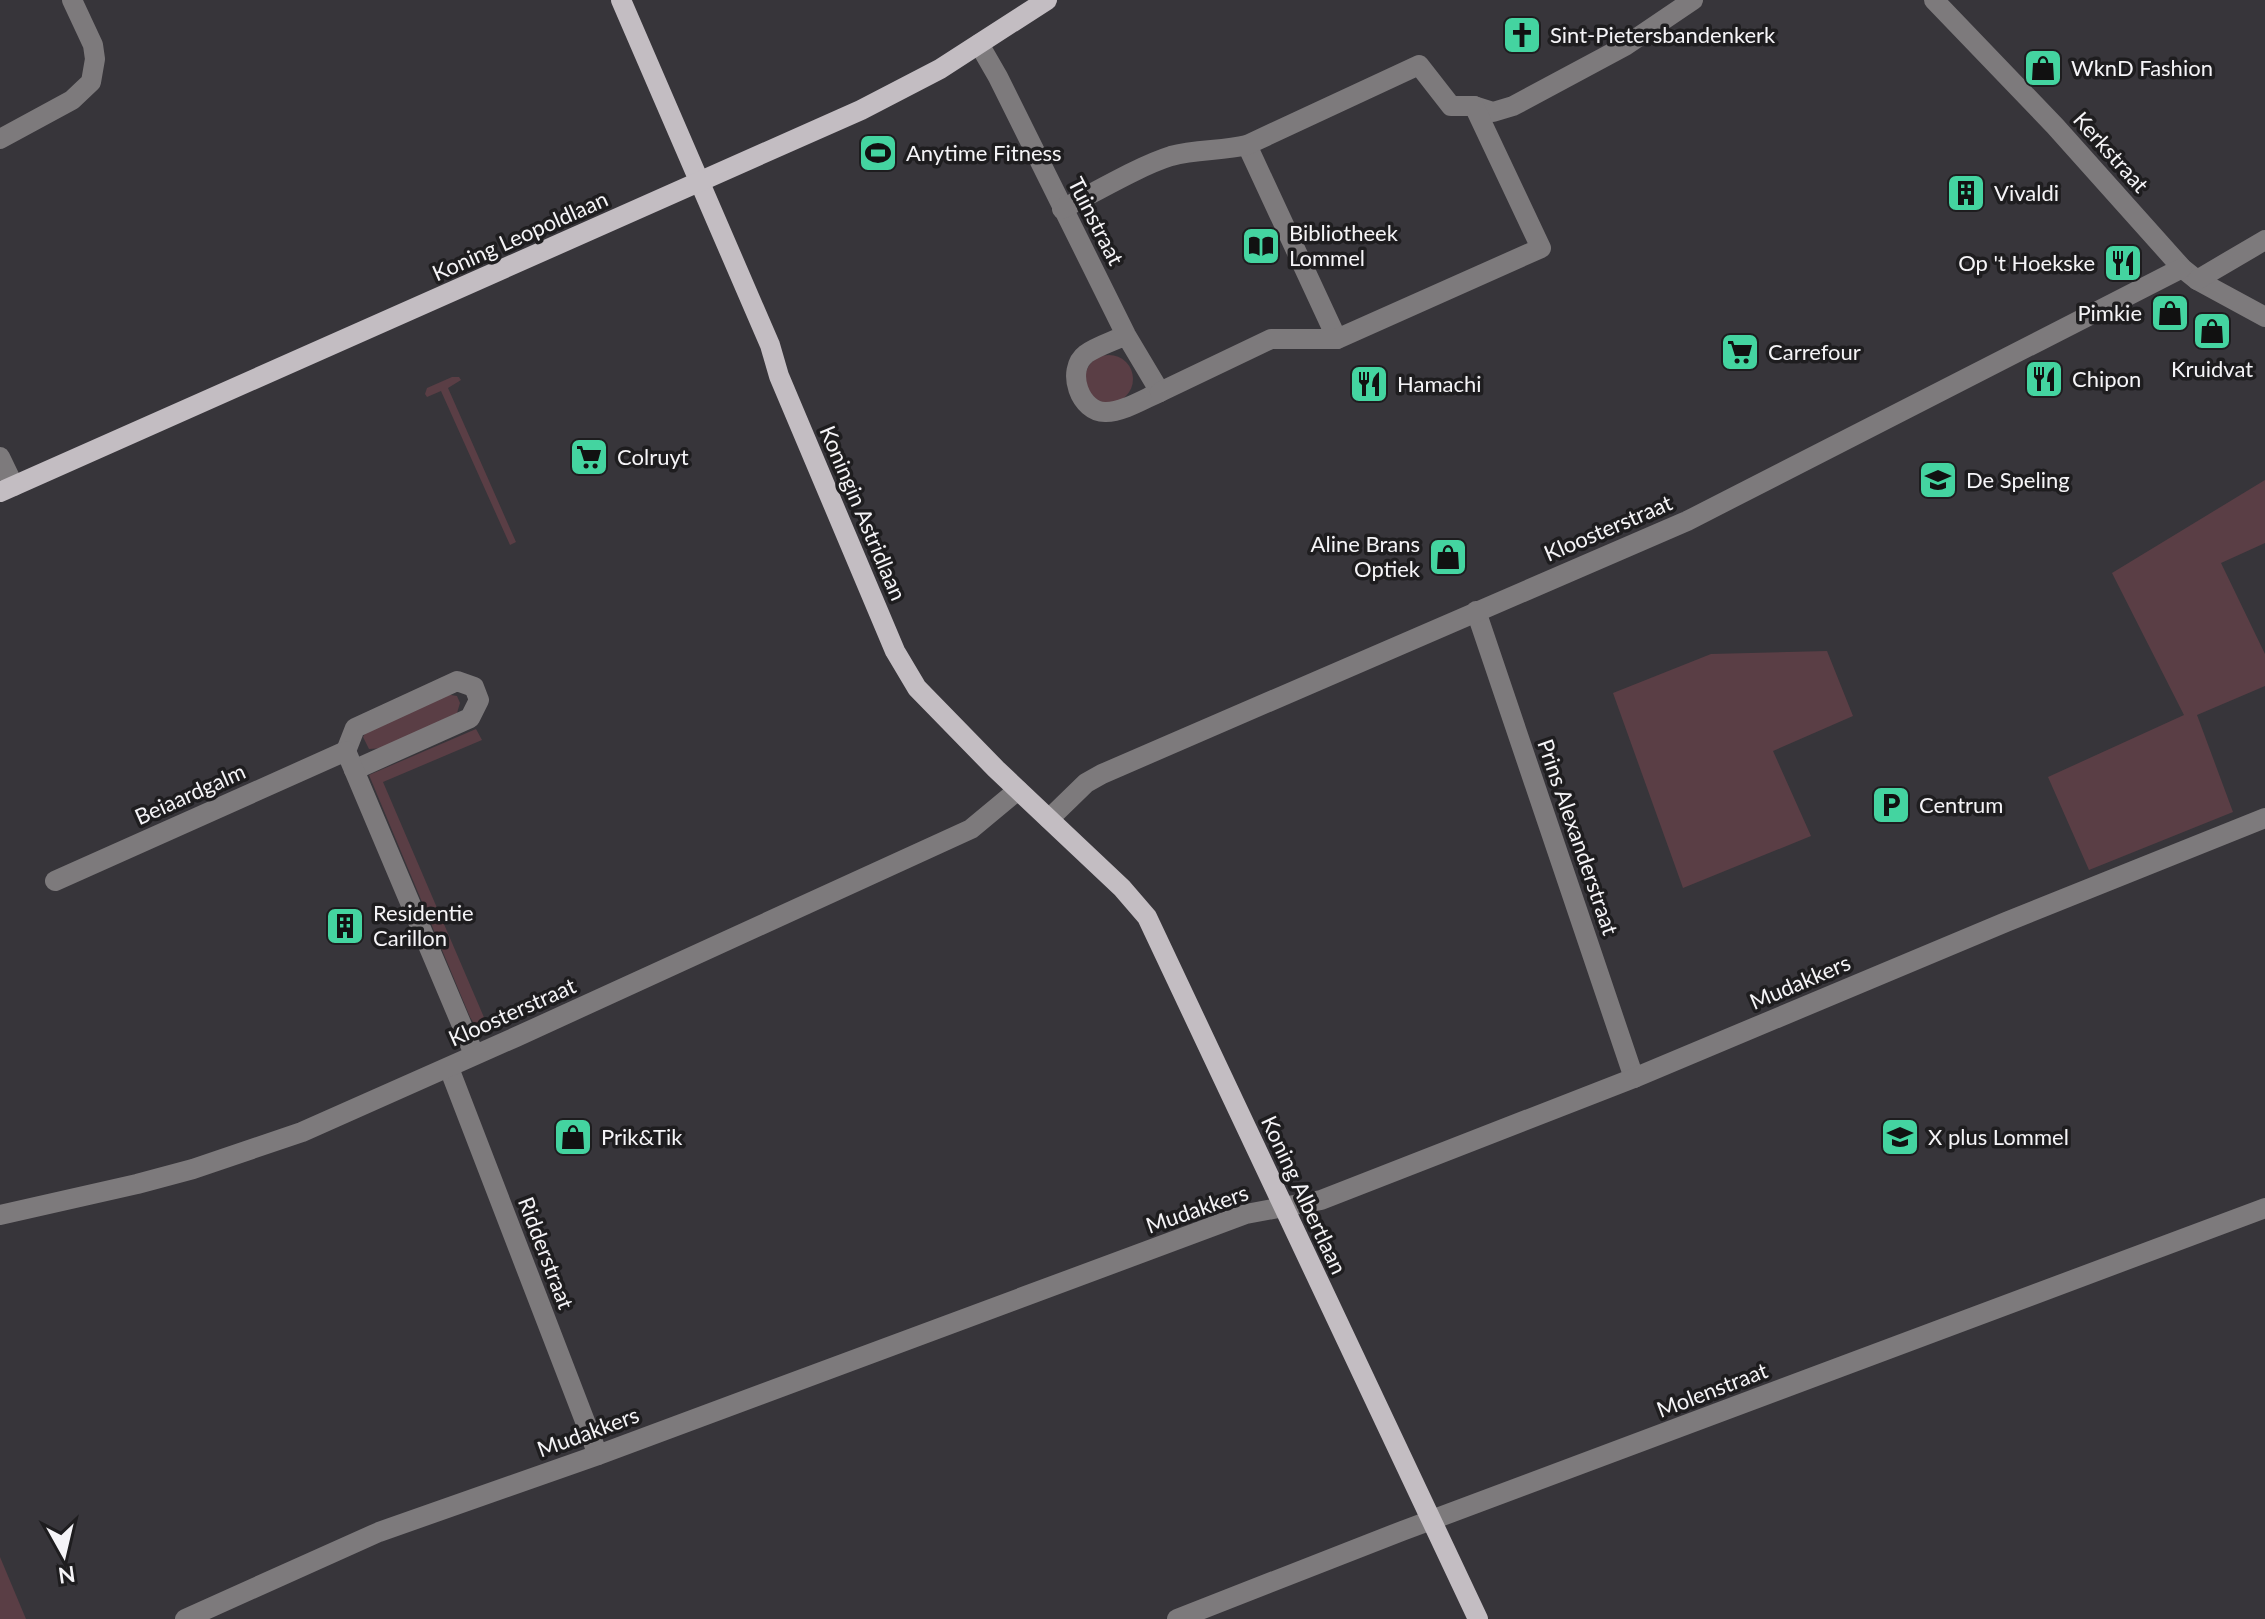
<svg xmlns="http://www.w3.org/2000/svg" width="2265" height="1619" viewBox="0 0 2265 1619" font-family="Lato,sans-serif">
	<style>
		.green { fill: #5a3e45 }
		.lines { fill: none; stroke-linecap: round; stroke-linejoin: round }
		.minor { stroke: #7d7a7c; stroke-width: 20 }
		.major { stroke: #c3bdc2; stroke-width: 20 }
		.labels { text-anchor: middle; stroke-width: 7; stroke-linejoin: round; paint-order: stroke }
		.poi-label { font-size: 22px; fill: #f5f4f7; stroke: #1e1d1f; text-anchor: start }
		.street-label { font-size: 22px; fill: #f5f4f7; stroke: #1e1d1f }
	</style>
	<rect width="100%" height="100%" fill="#37353a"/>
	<g class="green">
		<circle cx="1109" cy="379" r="24"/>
		<path d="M452 377H459L461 380 448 388 516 542 510 545 441 391 427 397 425 394 427 388Z"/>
		<path d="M2265 480V543L2221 563 2265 654V686L2197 715 2233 812 2089 870 2048 777 2184 715 2112 573Z"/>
		<path d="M1827 651 1853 716 1773 751 1811 836 1683 888 1613 693 1711 654Z"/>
		<path d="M445 694 457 696 460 703 457 713 384 748 369 749 363 737 368 729Z"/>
		<path d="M476 729 482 740 383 782 489 1029 485 1033 479 1032 470 1017 369 775Z"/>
		<path d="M0 1557 26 1619H0Z"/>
	</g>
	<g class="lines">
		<g class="minor">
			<path d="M1934 0 2055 126 2182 268 2197 280 2265 317"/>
			<path d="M979 44 998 77 1126 335 1160 392C1144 399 1123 412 1106 412 1080 413 1065 370 1086 354 1097 346 1114 341 1126 335"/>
			<path d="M1474 106 1493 112 1513 106 1625 46 1693 0"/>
			<path d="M0 139 72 100 91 82 95 59 93 45 72 0"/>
			<path d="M1247 145 1337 339"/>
			<path d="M1062 209C1094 193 1139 166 1171 156 1196 149 1222 151 1247 145L1419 65 1451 106H1474L1541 248 1337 339H1271L1160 392"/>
			<path d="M2197 280 2265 240"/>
			<path d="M0 457 14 486"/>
			<path d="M1476 611 1634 1078"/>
			<path d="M346 751 355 728 457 681 474 687 479 700 470 718 354 770"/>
			<path d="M1049 819 1086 783 1102 774 1687 521 2182 268"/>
			<path d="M55 881 346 751 474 1054"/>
			<path d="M449 1068 598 1455"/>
			<path d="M0 1215 137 1184 193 1169 302 1132 516 1037 971 829 1018 790"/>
			<path d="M185 1619 379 1532 598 1455 1246 1214 1321 1200 1634 1078 2006 922 2265 818"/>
			<path d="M1177 1619 1402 1531 2265 1208"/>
		</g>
		<g class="major">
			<path d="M621 0 770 345 779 376 895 651 917 688 996 769 1122 888 1147 917 1478 1619"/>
			<path d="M0 492 861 110 940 69 1047 0"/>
		</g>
	</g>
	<defs>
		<g id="church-square" transform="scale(2)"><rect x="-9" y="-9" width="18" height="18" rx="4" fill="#44d4a0" stroke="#1e1d1f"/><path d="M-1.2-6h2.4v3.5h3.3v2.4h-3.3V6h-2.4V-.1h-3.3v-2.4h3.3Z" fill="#111"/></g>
		<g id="shop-square" transform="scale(2)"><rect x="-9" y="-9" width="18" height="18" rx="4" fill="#44d4a0" stroke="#1e1d1f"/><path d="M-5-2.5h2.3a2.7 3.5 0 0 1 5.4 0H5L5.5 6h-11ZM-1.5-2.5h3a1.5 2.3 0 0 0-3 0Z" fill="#111"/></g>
		<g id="stadium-square" transform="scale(2)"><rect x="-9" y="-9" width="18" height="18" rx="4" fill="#44d4a0" stroke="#1e1d1f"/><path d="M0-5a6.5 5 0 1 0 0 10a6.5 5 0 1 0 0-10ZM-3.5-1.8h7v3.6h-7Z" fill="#111"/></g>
		<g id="building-square" transform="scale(2)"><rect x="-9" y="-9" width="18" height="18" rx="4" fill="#44d4a0" stroke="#1e1d1f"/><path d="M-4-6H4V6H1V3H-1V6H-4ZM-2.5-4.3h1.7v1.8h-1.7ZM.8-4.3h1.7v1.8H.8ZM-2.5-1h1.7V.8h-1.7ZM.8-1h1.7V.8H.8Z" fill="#111"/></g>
		<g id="library-square" transform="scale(2)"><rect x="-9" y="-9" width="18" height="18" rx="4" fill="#44d4a0" stroke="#1e1d1f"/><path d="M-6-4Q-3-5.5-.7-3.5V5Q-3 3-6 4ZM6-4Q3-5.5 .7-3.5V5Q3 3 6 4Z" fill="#111"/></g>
		<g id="restaurant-square" transform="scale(2)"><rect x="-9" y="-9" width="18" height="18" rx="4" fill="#44d4a0" stroke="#1e1d1f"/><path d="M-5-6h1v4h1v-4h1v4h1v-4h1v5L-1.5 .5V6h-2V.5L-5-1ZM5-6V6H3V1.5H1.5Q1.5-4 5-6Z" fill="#111"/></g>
		<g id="supermarket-square" transform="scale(2)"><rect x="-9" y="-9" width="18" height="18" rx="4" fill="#44d4a0" stroke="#1e1d1f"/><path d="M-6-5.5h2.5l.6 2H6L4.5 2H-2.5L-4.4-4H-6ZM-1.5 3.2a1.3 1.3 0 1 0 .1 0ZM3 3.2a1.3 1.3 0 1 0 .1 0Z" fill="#111"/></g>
		<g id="school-square" transform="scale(2)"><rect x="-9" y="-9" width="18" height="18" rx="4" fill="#44d4a0" stroke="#1e1d1f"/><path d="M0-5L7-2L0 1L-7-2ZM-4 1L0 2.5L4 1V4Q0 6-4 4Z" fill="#111"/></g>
		<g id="parking-square" transform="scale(2)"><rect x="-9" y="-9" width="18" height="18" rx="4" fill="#44d4a0" stroke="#1e1d1f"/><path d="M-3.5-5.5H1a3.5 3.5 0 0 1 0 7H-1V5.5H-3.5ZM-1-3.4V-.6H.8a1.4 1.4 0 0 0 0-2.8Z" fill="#111"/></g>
	</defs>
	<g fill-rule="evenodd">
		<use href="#church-square" x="1522" y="35"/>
		<use href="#shop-square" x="2043" y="68"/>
		<use href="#stadium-square" x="878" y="153"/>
		<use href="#building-square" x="1966" y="193"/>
		<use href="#library-square" x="1261" y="246"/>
		<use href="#restaurant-square" x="2123" y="263"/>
		<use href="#shop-square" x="2170" y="313"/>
		<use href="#shop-square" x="2212" y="331"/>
		<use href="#supermarket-square" x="1740" y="352"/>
		<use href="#restaurant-square" x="2044" y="379"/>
		<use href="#restaurant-square" x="1369" y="384"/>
		<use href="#supermarket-square" x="589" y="457"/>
		<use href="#school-square" x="1938" y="480"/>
		<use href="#shop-square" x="1448" y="557"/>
		<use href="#parking-square" x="1891" y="805"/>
		<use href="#building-square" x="345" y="926"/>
		<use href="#shop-square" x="573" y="1137"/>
		<use href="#school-square" x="1900" y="1137"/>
	</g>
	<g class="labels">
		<g class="poi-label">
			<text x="1550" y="43">Sint-Pietersbandenkerk</text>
			<text x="2071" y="76">WknD Fashion</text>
			<text x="906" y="161">Anytime Fitness</text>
			<text x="1994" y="201">Vivaldi</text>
			<text x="1289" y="241">Bibliotheek<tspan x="1289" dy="25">Lommel</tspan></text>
			<text x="2095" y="271" text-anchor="end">Op 't Hoekske</text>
			<text x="2142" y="321" text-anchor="end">Pimkie</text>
			<text x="1768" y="360">Carrefour</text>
			<text x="2212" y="377" text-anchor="middle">Kruidvat</text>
			<text x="2072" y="387">Chipon</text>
			<text x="1397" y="392">Hamachi</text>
			<text x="617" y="465">Colruyt</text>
			<text x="1966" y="488">De Speling</text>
			<text x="1420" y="552" text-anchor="end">Aline Brans<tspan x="1420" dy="25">Optiek</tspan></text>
			<text x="1919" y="813">Centrum</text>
			<text x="373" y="921">Residentie<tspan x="373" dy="25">Carillon</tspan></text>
			<text x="601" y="1145">Prik&amp;Tik</text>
			<text x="1928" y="1145">X plus Lommel</text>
		</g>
		<g class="street-label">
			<text transform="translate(2111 152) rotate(48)" y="8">Kerkstraat</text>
			<text transform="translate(1096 221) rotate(63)" y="8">Tuinstraat</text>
			<text transform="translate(520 236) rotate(-24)" y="8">Koning Leopoldlaan</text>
			<text transform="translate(863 513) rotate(67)" y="8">Koningin Astridlaan</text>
			<text transform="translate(1608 528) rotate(-23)" y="8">Kloosterstraat</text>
			<text transform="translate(190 794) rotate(-24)" y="8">Beiaardgalm</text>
			<text transform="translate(1578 837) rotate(71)" y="8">Prins Alexanderstraat</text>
			<text transform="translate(1800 982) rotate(-23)" y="8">Mudakkers</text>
			<text transform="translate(512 1012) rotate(-24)" y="8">Kloosterstraat</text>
			<text transform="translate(1304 1195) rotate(65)" y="8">Koning Albertlaan</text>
			<text transform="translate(1197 1209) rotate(-19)" y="8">Mudakkers</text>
			<text transform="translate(546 1253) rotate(69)" y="8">Ridderstraat</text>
			<text transform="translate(1712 1390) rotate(-21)" y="8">Molenstraat</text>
			<text transform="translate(588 1432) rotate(-20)" y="8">Mudakkers</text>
		</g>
	</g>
	<g transform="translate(64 1555) rotate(172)" stroke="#1e1d1f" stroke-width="6" paint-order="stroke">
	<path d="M0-6L14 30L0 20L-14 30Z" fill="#f5f4f7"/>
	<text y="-12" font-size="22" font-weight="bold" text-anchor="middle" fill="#f5f4f7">N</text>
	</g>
</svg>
